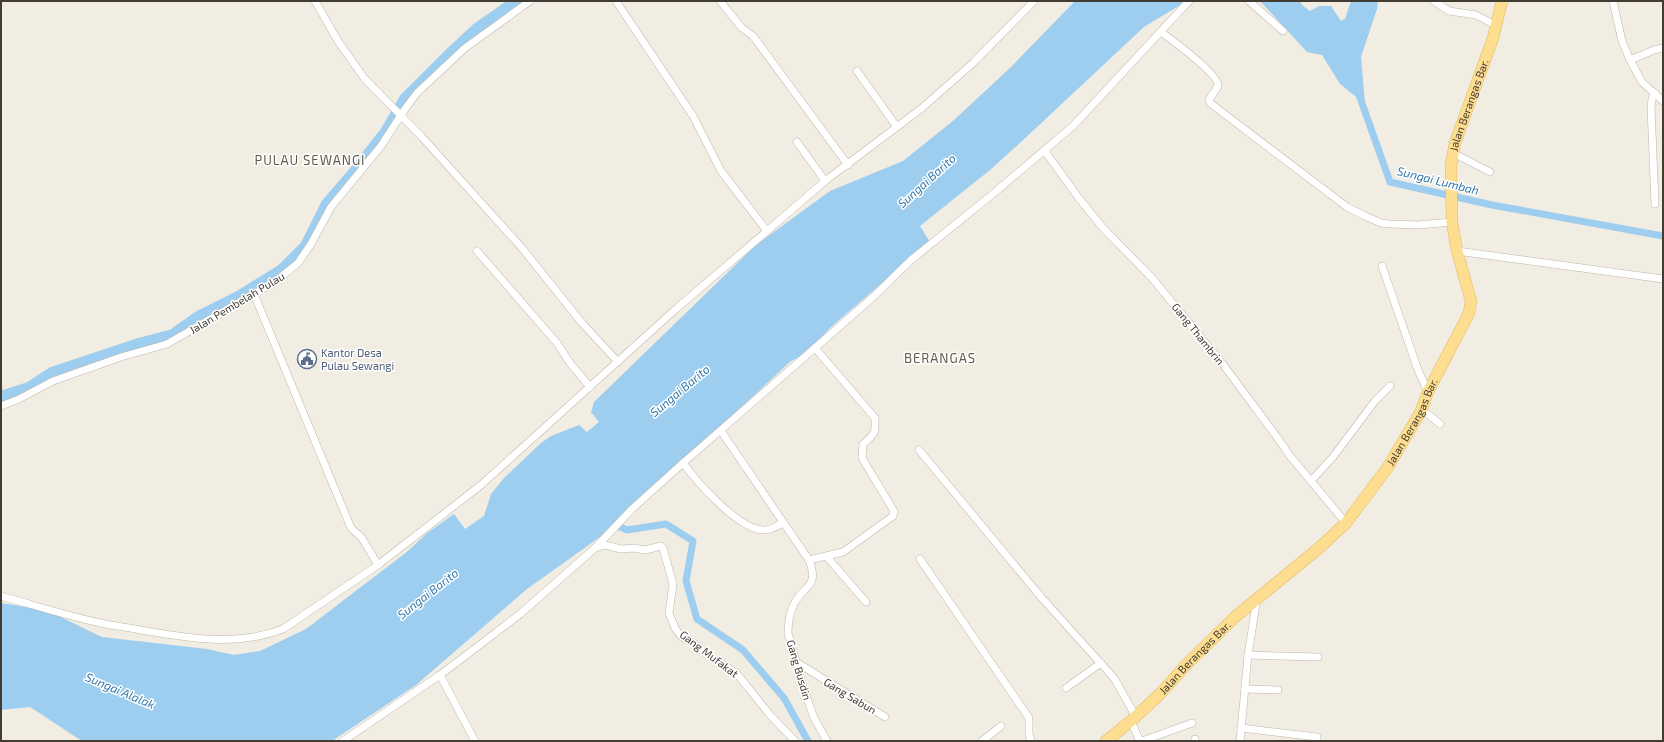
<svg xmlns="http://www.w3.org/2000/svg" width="1664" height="742" viewBox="0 0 1664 742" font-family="'Exo 2',sans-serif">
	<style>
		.water { fill: #9eceef }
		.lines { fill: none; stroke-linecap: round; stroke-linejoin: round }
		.canal { stroke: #9eceef; stroke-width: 7 }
		.river { stroke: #9eceef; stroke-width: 12 }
		.minor-casing { stroke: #bfb7a8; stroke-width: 8 }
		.primary-casing { stroke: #e1ba60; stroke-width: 12 }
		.minor { stroke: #fff; stroke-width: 7 }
		.primary { stroke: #fddd90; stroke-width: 11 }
		.labels { text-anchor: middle; stroke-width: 3; stroke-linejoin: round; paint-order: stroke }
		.street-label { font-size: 11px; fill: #433c33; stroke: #fff }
		.service-label { font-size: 11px; fill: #4e5e75; stroke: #fff; text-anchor: start }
		.water-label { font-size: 12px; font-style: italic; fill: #2f78ac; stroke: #fff }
		.quarter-label { font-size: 13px; letter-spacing: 1px; fill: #655a4a; stroke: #fff }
	</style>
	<rect width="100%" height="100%" fill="#f1ede3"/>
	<g class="water">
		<path d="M1075 1H1184L1182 4 1144 27 1021 142 990 170 920 226 930 242 832 326 804 355 791 361 600 537 527 589 416 685 332 741H82L30 707 1 710V603L46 610 102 637 207 649 234 655 260 651 306 629 408 551 427 533 454 514 465 529 484 516 491 494 504 478 541 443 551 436 579 425 587 432 599 422 591 412 594 402 756 245 830 191 903 161 954 120 1011 67Z"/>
		<path d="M1260 1H1300L1302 5 1310 11 1319 6H1331L1341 21 1345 19 1351 1H1378L1377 9 1361 57 1365 104 1340 84 1322 55 1307 52Z"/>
	</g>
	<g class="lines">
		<g class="canal">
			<path d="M1358 92 1390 182 1492 205 1663 236"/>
			<path d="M611 523 627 530 666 524 693 541 686 581 697 619 743 650 784 698 808 741"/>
		</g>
		<path class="river" d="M1 397 29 388 52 373 139 344 173 335 200 316 240 296 282 270 306 246 327 204 353 174 386 132 405 99 448 56 477 29 517 1"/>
		<g class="minor-casing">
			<g id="minor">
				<path d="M315 1 338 41 364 78 421 136 522 248 582 323 618 362"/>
				<path d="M616 1 693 116 721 171 767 231"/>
				<path d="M720 1 742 28 753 36 848 165"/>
				<path d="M1249 1 1283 31"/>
				<path d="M1434 1 1449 11 1476 15 1497 26"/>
				<path d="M1613 1 1622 41 1630 60 1642 82 1663 101"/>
				<path d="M1161 32C1172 40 1220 75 1218 86L1209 100 1210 103 1347 207 1365 216 1381 223 1390 224 1418 225 1452 222"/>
				<path d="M1630 60 1654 50 1663 48"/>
				<path d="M857 71 897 127"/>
				<path d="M797 142 825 181"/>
				<path d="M1044 150 1078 197 1103 228 1152 278 1222 363 1277 437 1290 456 1346 523"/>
				<path d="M1453 153 1490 172"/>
				<path d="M1655 204 1651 107 1652 99 1655 93"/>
				<path d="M477 251 557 343 570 363 590 387"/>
				<path d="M1457 251 1663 279"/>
				<path d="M1382 266 1418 370 1428 392"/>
				<path d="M254 294 351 528 362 538 378 565"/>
				<path d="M1 406 19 399 53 381 121 357 167 344 275 282 298 263 311 244 331 207 381 146 405 109 417 93 465 48 530 1"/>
				<path d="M1421 411 1429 415 1440 424"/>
				<path d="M721 431 809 560C820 588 803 585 794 604 790 612 788 624 788 633L804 690 814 718 827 741"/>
				<path d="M919 450 1041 597 1114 678 1136 717"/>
				<path d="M683 463C697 482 738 529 763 530 770 531 777 526 783 523"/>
				<path d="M1311 481 1333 457 1375 401 1390 386"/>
				<path d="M595 548 605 545 621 549 634 548 645 550 661 546 663 548 673 584 669 613 675 628 681 636 696 645 711 658 723 664 738 675 770 715 795 741"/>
				<path d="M827 557 866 602"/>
				<path d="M920 559 1029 718V734L1031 741"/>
				<path d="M809 560 843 552 893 516 894 511 862 458 863 444C874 434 876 435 875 418L815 348"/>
				<path d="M1 596C34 605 67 616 101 623 113 626 127 627 140 630 188 638 236 647 283 629L378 565 481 485 677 308 767 231 825 181 922 108 973 63 1034 1"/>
				<path d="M1248 655 1318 657"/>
				<path d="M796 662 885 717"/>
				<path d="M440 675 475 741"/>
				<path d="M1066 688 1101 663"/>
				<path d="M1245 689 1278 690"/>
				<path d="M1131 721 1139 739 1142 741 1192 723"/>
				<path d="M1241 728 1317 737"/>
				<path d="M1195 739V741"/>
				<path d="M343 741 440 675 494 634 520 614 595 548 632 509 683 463 872 298 911 260 994 193 1073 126 1189 1"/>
				<path d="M982 741 1001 726"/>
				<path d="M1240 741 1248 655 1257 598"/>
			</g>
		</g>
		<g class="primary-casing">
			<g id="primary">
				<path id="s1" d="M1106 741 1131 721 1161 693 1185 666 1235 617 1319 548 1346 523 1388 467 1421 411 1428 392 1469 313 1471 301 1457 251 1452 222 1451 165 1455 143 1493 38 1502 1"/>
			</g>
		</g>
		<use href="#minor" class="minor"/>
		<use href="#primary" class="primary"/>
	</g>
	<defs>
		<g id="civic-ring" transform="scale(1)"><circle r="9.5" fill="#fff" stroke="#5c6f8a" stroke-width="1.5"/><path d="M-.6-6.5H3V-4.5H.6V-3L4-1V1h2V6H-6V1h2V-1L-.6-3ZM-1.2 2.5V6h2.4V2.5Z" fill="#5c6f8a"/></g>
	</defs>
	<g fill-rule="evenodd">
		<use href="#civic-ring" x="307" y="359"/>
	</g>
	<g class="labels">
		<g class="street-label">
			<text dy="4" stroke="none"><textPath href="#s1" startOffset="782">Jalan Berangas Bar.</textPath></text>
			<text transform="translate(237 303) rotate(-31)" y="4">Jalan Pembelah Pulau</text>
			<text transform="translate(1198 334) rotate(51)" y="4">Gang Thambrin</text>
			<text dy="4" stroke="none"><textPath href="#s1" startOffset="446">Jalan Berangas Bar.</textPath></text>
			<text transform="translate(709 654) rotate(37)" y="4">Gang Mufakat</text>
			<text dy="4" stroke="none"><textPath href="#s1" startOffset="122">Jalan Berangas Bar.</textPath></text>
			<text transform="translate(799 670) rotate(74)" y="4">Gang Busdin</text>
			<text transform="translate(850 696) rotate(31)" y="4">Gang Sabun</text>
		</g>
		<g class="service-label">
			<text x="321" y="357">Kantor Desa<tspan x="321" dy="13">Pulau Sewangi</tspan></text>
		</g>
		<g class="water-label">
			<text transform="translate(927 181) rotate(-42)" y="4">Sungai Barito</text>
			<text transform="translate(1438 181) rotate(14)" y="4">Sungai Lumbah</text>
			<text transform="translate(680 391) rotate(-40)" y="4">Sungai Barito</text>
			<text transform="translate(428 594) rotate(-38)" y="4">Sungai Barito</text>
			<text transform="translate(120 691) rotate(23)" y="4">Sungai Alalak</text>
		</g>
		<g class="quarter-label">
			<text x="310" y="165">PULAU SEWANGI</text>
			<text x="940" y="363">BERANGAS</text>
		</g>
	</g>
	<rect width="1664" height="742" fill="none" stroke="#433c33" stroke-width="4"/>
</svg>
